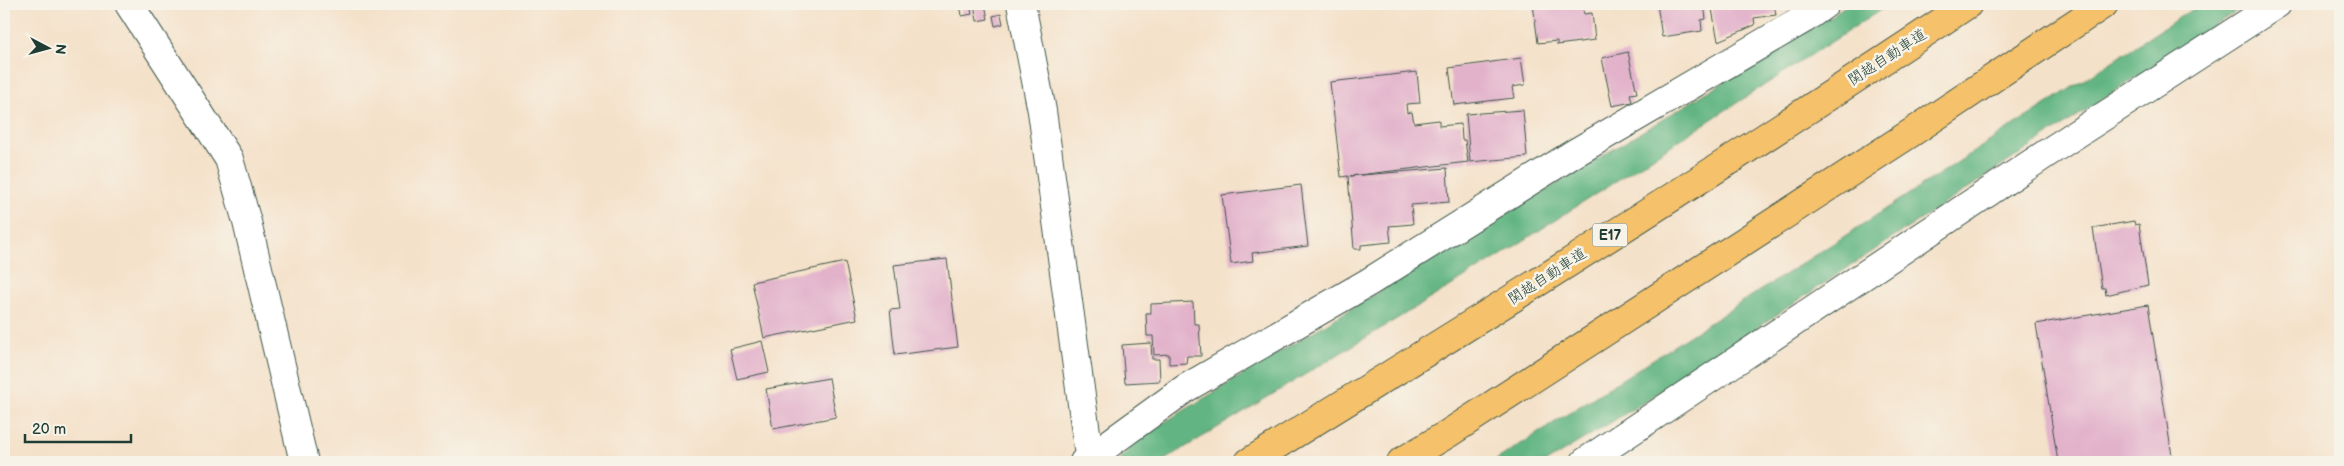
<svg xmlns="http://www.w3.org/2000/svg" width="2344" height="466" viewBox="0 0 2344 466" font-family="'Balsamiq Sans','Klee One',sans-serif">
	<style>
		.forest { fill: #62b582; stroke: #40795b }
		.building { fill: #e2b1ca }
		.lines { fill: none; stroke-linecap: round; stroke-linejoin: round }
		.minor-casing { stroke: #3f564a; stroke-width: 30 }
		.tertiary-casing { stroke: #3f564a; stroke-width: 30 }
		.motorway-casing { stroke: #3f564a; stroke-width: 30 }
		.minor { stroke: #fff; stroke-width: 28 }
		.tertiary { stroke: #fff; stroke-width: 28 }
		.motorway { stroke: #f5c16b; stroke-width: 28 }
		.labels { text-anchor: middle; stroke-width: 5; stroke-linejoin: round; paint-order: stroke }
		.shield { fill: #f7f3e8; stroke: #60746a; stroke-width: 1 }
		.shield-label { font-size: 14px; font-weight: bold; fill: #1f3d34 }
		.street-label { font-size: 15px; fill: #1f3d34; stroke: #f7f3e8 }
	</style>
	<rect width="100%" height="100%" fill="#f7f3e8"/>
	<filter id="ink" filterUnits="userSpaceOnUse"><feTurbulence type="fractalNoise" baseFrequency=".02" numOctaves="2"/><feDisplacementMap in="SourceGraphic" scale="10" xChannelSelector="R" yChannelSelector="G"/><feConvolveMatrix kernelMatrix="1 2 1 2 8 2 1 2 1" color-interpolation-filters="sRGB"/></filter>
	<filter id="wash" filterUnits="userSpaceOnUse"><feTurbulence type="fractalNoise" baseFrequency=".0096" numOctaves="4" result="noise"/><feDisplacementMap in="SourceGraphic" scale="20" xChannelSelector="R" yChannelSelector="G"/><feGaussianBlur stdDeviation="1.12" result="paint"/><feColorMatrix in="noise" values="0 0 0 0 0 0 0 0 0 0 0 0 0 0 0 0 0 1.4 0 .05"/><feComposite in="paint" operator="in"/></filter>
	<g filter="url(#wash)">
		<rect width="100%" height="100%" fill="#f4e1c9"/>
		<g class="forest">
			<path d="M1848 4H1890L1492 261 1161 462H1119V459L1142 436 1819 24Z"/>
			<path d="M2200 4H2247L1646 401 1546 462H1493L1840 239Z"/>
		</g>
		<g id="blocks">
			<g class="building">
				<path d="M960 4H970L972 14 962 16Z"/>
				<path d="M974 4H985L988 19 977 21Z"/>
				<path d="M1533 4H1582L1584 14 1592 13 1595 40 1557 45V41L1538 43Z"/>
				<path d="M1657 4H1704L1706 19 1701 20 1702 31 1662 37Z"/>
				<path d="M1711 4H1774L1776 15 1754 18 1755 25 1718 41Z"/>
				<path d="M1001 14 1003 24 995 26 993 16Z"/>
				<path d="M1628 52 1637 93 1630 94 1632 102 1612 106 1602 58Z"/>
				<path d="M1521 58 1525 85 1512 87 1514 98 1454 105 1449 68Z"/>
				<path d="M1417 72 1420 103 1406 104 1407 113 1412 112 1414 123 1439 120V126L1461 124 1462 140H1465L1468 162 1350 176 1447 168 1449 202 1411 205 1413 224 1389 226 1391 242 1361 245V249H1354L1348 176 1341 177 1330 82Z"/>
				<path d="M1523 110 1527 157 1470 162 1466 114Z"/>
				<path d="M1301 185 1308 246 1252 253 1253 261 1231 264 1222 195Z"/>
				<path d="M2134 221 2135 225 2139 224 2148 285 2106 295 2105 288H2102L2093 228Z"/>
				<path d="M947 259 958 347 895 355 890 310 900 309 894 265Z"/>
				<path d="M845 262 857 319 764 338 752 282Z"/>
				<path d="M1193 302 1194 324H1199L1201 356H1187L1186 363 1169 364V354L1154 355 1153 336H1147L1146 313H1151V304Z"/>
				<path d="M2148 305 2173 462H2058L2036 324Z"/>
				<path d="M762 341 769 372 737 379 730 349Z"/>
				<path d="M1151 343 1152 359H1159L1160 381 1125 383 1122 345Z"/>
				<path d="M829 378 836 417 773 429 766 389Z"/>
			</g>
		</g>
	</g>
	<g filter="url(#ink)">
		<use href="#blocks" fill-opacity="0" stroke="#3f564a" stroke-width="1"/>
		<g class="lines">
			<g class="minor-casing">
				<g id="minor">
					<path d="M129 4 229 159 247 222 304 462"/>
					<path d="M1084 462 1186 388 1369 282 1573 154 1804 19 1825 4"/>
					<path d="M1585 462 2047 153 2277 4"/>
				</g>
			</g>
			<g class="tertiary-casing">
				<path id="tertiary" d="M1021 4 1042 111 1090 462"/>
			</g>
			<g class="motorway-casing">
				<g id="motorway">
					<path d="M1249 462C1491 313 1732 162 1968 4"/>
					<path d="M1401 462 1449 433 1914 131 2104 4"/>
				</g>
			</g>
			<use href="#minor" class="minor"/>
			<use href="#tertiary" class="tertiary"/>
			<use href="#motorway" class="motorway"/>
		</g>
	</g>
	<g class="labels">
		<rect class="shield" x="1592.5" y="223.5" width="35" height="23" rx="4"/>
		<g class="shield-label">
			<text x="1610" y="240">E17</text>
		</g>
		<g class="street-label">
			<text transform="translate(1887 57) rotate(-33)" y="5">関越自動車道</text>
			<text transform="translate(1547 276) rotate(-33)" y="5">関越自動車道</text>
		</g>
	</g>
	<rect width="2344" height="466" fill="none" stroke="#f7f3e8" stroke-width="20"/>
	<g transform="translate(48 48) rotate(96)" stroke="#f7f3e8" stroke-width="4" paint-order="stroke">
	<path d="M0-4L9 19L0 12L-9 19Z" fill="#1f3d34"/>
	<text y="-8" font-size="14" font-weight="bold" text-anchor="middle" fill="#1f3d34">N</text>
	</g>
	<path d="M25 434v8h106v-8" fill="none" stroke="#1f3d34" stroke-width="2.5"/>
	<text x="32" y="434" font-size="15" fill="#1f3d34" stroke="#f7f3e8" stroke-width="4" paint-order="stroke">20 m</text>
</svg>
